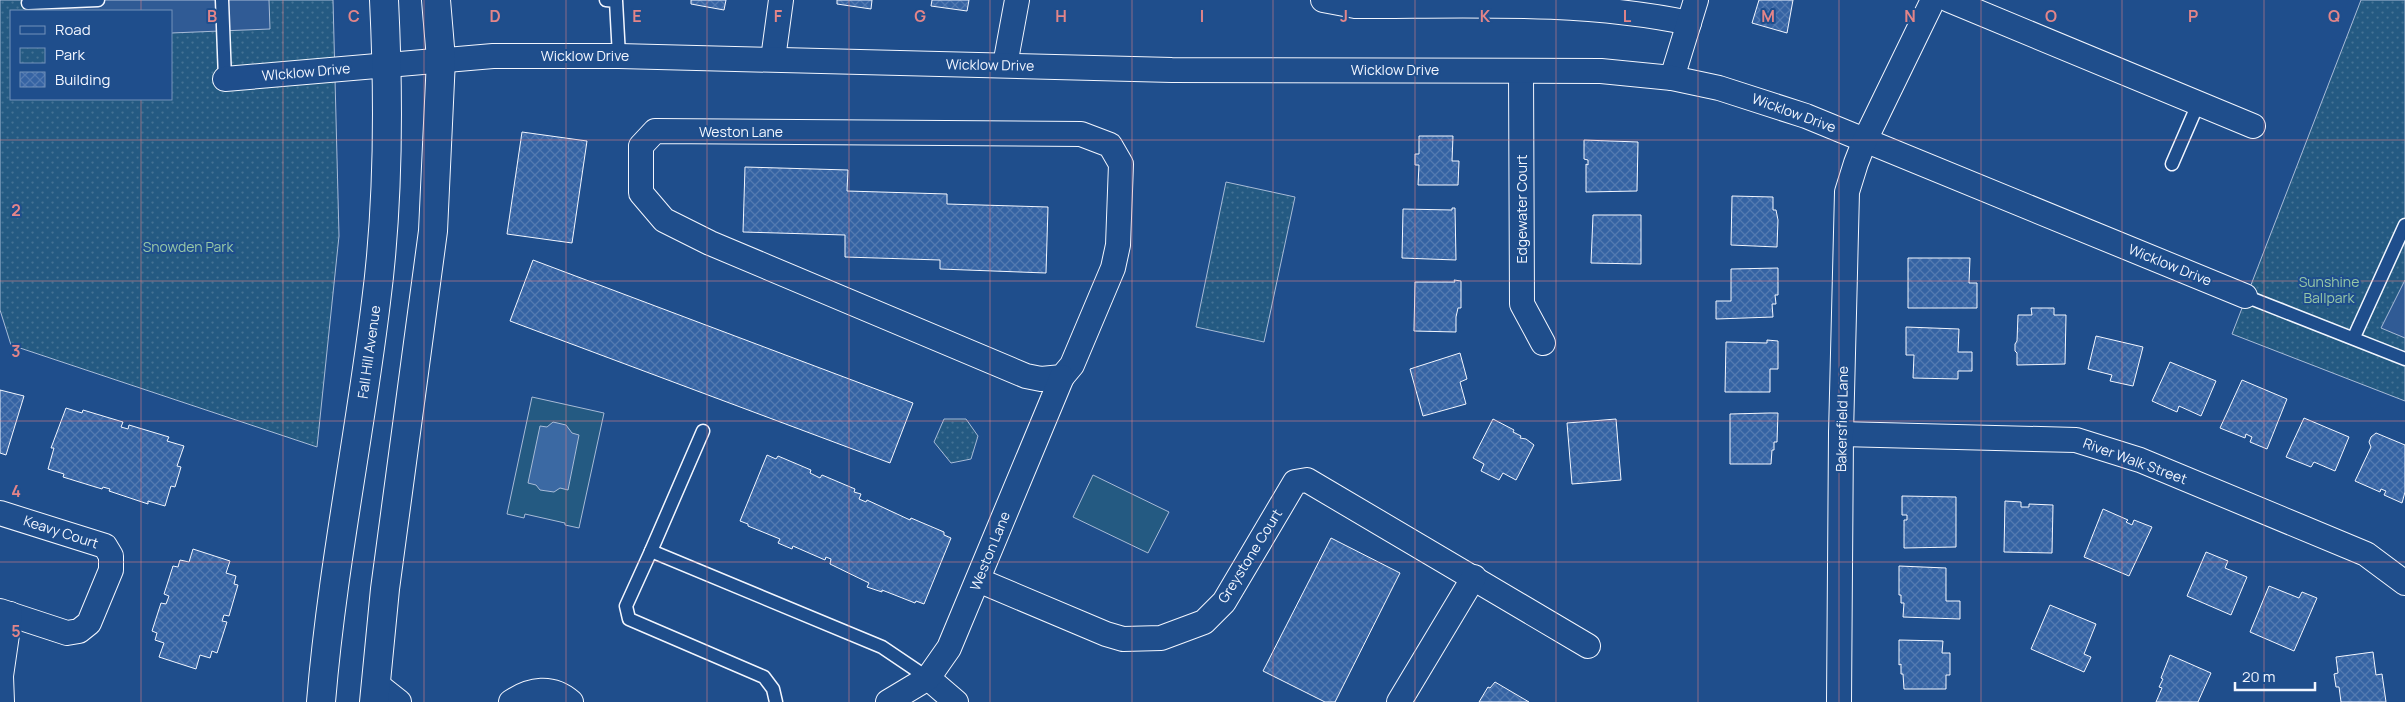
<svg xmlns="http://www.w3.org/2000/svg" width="2405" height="702" viewBox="0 0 2405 702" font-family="Manrope,sans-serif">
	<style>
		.green { fill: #245a82; stroke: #a8bbd7 }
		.park { fill: url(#park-dots); stroke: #a8bbd7; fill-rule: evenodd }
		.parking { fill: #305b95; stroke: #a8bbd7 }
		.water { fill: #3b69a3; stroke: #a8bbd7 }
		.building { fill: url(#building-cross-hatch); stroke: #f2f6ff }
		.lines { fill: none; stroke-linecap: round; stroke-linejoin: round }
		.lane-casing { stroke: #f2f6ff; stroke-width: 15 }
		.street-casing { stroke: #f2f6ff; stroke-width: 26 }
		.secondary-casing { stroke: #f2f6ff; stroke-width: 30 }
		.lane { stroke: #1f4e8c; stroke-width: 12 }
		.street { stroke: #1f4e8c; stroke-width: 24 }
		.secondary { stroke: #1f4e8c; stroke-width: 28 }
		.grid { fill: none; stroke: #e38589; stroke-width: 1; stroke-opacity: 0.55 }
		.labels { text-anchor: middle; stroke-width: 4; stroke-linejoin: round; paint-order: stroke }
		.street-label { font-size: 14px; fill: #f2f6ff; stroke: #1f4e8c }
		.park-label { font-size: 14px; fill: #97c8a6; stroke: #1f4e8c }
		.grid-label { font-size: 16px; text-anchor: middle; font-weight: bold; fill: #e38589; stroke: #1f4e8c; stroke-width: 4; stroke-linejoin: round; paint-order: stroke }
	</style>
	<defs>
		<pattern id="park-dots" width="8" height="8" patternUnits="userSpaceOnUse" patternTransform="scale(1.25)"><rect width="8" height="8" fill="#245a82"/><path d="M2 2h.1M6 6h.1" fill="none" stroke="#447295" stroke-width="1.8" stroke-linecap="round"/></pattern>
		<pattern id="building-cross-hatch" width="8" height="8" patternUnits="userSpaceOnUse" patternTransform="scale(1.25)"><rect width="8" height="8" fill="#3563a3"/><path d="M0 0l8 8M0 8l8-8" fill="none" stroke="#537ab1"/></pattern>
	</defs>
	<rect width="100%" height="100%" fill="#1f4e8c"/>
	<g class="green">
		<path d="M532 397 604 413 579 528 565 525V523L525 514 524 518 507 514Z"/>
		<path d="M1093 475 1169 512 1148 553 1073 517Z"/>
	</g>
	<g class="park">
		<path d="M0 0H333L339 236 317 447 11 345 0 310ZM11 11H171V99H11Z"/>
		<path d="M2361 0H2405V401L2232 334Z"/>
		<path d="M1226 182 1295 197 1264 342 1196 327Z"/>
		<path d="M944 419H966L978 436 971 459 951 463 934 442Z"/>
	</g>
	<g class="parking">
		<path d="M29 0H269L270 29 171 33V11H30Z"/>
		<path d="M2405 280V338L2381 328Z"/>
	</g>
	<path class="water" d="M553 422 566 425 572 433 579 435 568 490 560 488 554 492 540 490 536 485 528 483 540 426 547 427Z"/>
	<g class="building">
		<path d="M691 0H726L724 10 691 4Z"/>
		<path d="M837 0H872L871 9 837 4Z"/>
		<path d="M932 0H969L967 11 931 6Z"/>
		<path d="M1759 0H1793L1787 33 1752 23Z"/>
		<path d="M522 132 587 141 572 243 507 234Z"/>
		<path d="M1419 136H1453L1452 161H1459L1458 185H1418L1419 165H1415V154H1419Z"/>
		<path d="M1584 140 1638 142 1637 191 1586 192V164L1588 165V160L1584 159Z"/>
		<path d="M745 167 848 170 847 191 947 194V204L1048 207 1046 273 940 269V260L845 257V235L743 232Z"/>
		<path d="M1732 196 1773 197V210H1776L1778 220 1777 247 1731 245Z"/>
		<path d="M1452 208H1455L1456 260 1402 258 1403 209 1452 210Z"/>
		<path d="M1593 215H1641V264L1591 263Z"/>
		<path d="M1908 258H1970L1969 283H1977V308H1908Z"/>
		<path d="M533 260 913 403 890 463 510 321Z"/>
		<path d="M1778 268V295H1775L1776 304H1772L1773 317 1716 319V301H1731V269Z"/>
		<path d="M1454 280 1461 281V308H1458L1456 317V332L1414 331 1415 282H1455Z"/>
		<path d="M2031 308H2054V315H2066L2065 364 2017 365V353L2015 351V344L2017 341 2018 315H2032Z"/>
		<path d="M1906 327 1959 329 1958 352H1972V371H1958V379L1913 378 1914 355H1906Z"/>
		<path d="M2096 336 2143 347 2133 386 2110 381 2112 375 2088 369Z"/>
		<path d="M1767 340 1778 341V369H1770V392H1725L1726 342 1767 343Z"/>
		<path d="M1460 353 1467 379 1460 382 1466 404 1423 416 1410 369Z"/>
		<path d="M2170 362 2216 381 2201 416 2179 406 2177 412 2152 401Z"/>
		<path d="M2242 380 2287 399 2267 449 2250 442 2252 437 2246 434 2245 438 2220 428Z"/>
		<path d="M0 390 24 396 6 455 0 453Z"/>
		<path d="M66 408 82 413 83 410 123 422 121 427 128 429 129 425 169 437 167 441 184 446 177 466 181 467 175 487 171 486 165 506 148 501V504L109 491 110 489 103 487 102 489 63 477 64 474 48 469 54 448H51Z"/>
		<path d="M1769 413H1778L1777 442H1774V450H1772L1771 464H1730V414Z"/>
		<path d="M2304 418 2349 437 2335 471 2314 462 2311 467 2286 457Z"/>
		<path d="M1493 419 1514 430 1513 432 1521 436 1520 438 1526 439 1534 445 1516 480 1503 473 1499 480 1481 471 1484 464 1473 458Z"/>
		<path d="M1616 419 1621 480 1572 484 1567 423Z"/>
		<path d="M2376 433 2405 445V492L2402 503 2384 495 2386 491 2381 489 2380 492 2355 481 2371 447 2369 442 2371 437Z"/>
		<path d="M767 455 776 459 778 456 811 470 810 473 820 478 822 475 855 489 854 492 861 494 859 499 866 502 867 500 910 520 911 518 944 532V535L951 538 924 604 916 601 915 603 882 590V592L867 587 869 583 830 564 831 559 826 557 825 560 793 546 792 549 778 543 780 539 748 526V524L740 521Z"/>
		<path d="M1902 496 1956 497V547L1904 548V520H1907V515H1902Z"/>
		<path d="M2005 501 2021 502V507H2029V504L2053 505 2052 553 2004 552Z"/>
		<path d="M2103 509 2128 520 2126 522 2132 525 2134 520 2152 527 2129 576 2084 557Z"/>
		<path d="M1331 538 1400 573 1335 702H1325L1263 671Z"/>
		<path d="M193 549 230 561 226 573 236 576 234 584 238 585 229 616 224 615 222 621 227 622 217 653 212 651 210 658 200 655 196 669 159 657 164 643 155 640 157 633 152 631 161 603 166 604 169 596 164 594 173 566 178 567 180 560 189 562Z"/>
		<path d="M2206 552 2228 561 2225 568 2247 577 2231 615 2187 596Z"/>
		<path d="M1899 566 1946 568V601H1960V619L1903 617 1904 603H1901V595H1899Z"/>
		<path d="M2269 586 2299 598 2302 592 2317 598 2294 651 2250 632Z"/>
		<path d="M2050 605 2096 624 2084 654 2091 657 2084 672 2031 649Z"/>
		<path d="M1899 640 1943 641 1942 653H1950V675H1946V689H1904L1903 674H1901V664L1899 665Z"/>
		<path d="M2373 652 2376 675 2382 674 2386 702H2341L2339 687H2336L2334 674 2338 673 2336 657Z"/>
		<path d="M2170 655 2211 673 2198 702H2156L2162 688 2159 687 2163 679 2161 678Z"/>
		<path d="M1495 682 1529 702H1479L1488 687 1490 688Z"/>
	</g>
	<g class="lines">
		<g class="lane-casing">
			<g id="lane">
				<path d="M222 0 225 79"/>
				<path d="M606 0 616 1 619 56"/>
				<path d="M28 3 98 0"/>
				<path d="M2172 164 2198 104"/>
				<path d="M2245 296 2405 359"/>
				<path d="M2354 337 2405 225"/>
				<path d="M651 551 703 431"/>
				<path d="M776 702 773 689 764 677 629 619 626 606 651 551 882 647 928 678"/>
			</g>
		</g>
		<g class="street-casing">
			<g id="street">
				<path d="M1323 0 1355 6C1466 6 1580 0 1689 23"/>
				<path d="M1949 0 2253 126"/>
				<path d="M773 59 781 0"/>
				<path d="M1005 65 1017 0"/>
				<path d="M1521 71 1522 304 1543 343"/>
				<path d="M1672 78 1696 0"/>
				<path d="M225 79 493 56H619L1172 70 1601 71 1672 78 1719 88 1806 116 2245 296"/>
				<path d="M655 131 1081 134 1110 145 1121 164 1118 245 1113 268 1072 365 1062 377 1041 379 1026 376 710 243 664 220 641 193V146Z"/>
				<path d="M1841 434 2076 440 2140 460 2366 554 2405 583"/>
				<path d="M0 513 105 546 111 556V570L89 623 79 631 67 633 0 611"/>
				<path d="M978 580 1106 634 1123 639 1161 638 1204 622 1224 602 1295 482 1307 480 1588 646"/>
				<path d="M928 678 956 702"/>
				<path d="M375 683 399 702"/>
				<path d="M2 702 1 676 10 614"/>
				<path d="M511 702C530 689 552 685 571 702"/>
				<path d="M888 702 928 678 949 648 1062 377"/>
				<path d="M1399 702 1474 577"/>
				<path d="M1839 702 1841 434 1847 192 1856 163 1865 140 1933 0"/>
			</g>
		</g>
		<g class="secondary-casing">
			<g id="secondary">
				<path d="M321 702C332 568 360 435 376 302 389 202 389 100 384 0"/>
				<path d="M374 702 385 589 433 231 441 59 436 0"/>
			</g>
		</g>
		<use href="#lane" class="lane"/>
		<use href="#street" class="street"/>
		<use href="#secondary" class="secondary"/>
	</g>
	<path class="grid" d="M141 0V11M283 0V702M424 0V702M566 0V702M707 0V702M849 0V702M990 0V702M1132 0V702M1273 0V702M1415 0V702M1556 0V702M1698 0V702M1839 0V702M1981 0V702M2122 0V702M2264 0V702M141 99V702M0 140H2405M0 281H2405M0 421H2405M0 562H2405"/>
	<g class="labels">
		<g class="street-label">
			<text x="585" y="61">Wicklow Drive</text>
			<text transform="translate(990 65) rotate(1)" y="5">Wicklow Drive</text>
			<text x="1395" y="75">Wicklow Drive</text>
			<text transform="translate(306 72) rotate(-5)" y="5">WIcklow Drive</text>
			<text transform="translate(1794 113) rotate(20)" y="5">Wicklow Drive</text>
			<text x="741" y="137">Weston Lane</text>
			<text transform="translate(1522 209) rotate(-90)" y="5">Edgewater Court</text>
			<text transform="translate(2170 265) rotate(22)" y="5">Wicklow Drive</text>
			<text transform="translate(369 352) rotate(-82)" y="5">Fall Hill Avenue</text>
			<text transform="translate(1842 419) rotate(-89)" y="5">Bakersfield Lane</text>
			<text transform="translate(2135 461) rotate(20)" y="5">River Walk Street</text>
			<text transform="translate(61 532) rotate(18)" y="5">Keavy Court</text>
			<text transform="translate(990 551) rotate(-68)" y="5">Weston Lane</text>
			<text transform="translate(1250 556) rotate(-58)" y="5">Greystone Court</text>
		</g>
		<g class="park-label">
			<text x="188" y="252">Snowden Park</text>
			<text x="2329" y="287">Sunshine<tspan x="2329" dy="16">Ballpark</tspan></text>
		</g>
	</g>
	<g class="grid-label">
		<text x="212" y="22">B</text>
		<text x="354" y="22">C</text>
		<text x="495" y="22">D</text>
		<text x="637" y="22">E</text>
		<text x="778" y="22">F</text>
		<text x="920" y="22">G</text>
		<text x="1061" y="22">H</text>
		<text x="1202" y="22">I</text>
		<text x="1344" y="22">J</text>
		<text x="1485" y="22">K</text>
		<text x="1627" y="22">L</text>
		<text x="1768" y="22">M</text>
		<text x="1910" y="22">N</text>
		<text x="2051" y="22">O</text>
		<text x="2193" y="22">P</text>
		<text x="2334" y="22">Q</text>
		<text x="16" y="216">2</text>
		<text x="16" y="357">3</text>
		<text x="16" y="497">4</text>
		<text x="16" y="637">5</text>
	</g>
	<rect x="10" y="10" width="162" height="90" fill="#1f4e8c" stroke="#7391ba"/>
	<rect x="20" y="26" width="25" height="8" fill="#1f4e8c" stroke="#7391ba"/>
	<text x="55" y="35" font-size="15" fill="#f2f6ff">Road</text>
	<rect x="20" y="48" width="25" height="15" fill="url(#park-dots)" stroke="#7391ba"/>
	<text x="55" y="60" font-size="15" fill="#f2f6ff">Park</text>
	<rect x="20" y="72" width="25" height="15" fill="url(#building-cross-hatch)" stroke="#7391ba"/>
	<text x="55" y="85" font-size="15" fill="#f2f6ff">Building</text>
	<path d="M2235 682v8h80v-8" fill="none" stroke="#f2f6ff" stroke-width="2.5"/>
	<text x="2242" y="682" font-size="15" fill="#f2f6ff" stroke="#1f4e8c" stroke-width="4" paint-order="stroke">20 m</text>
</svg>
